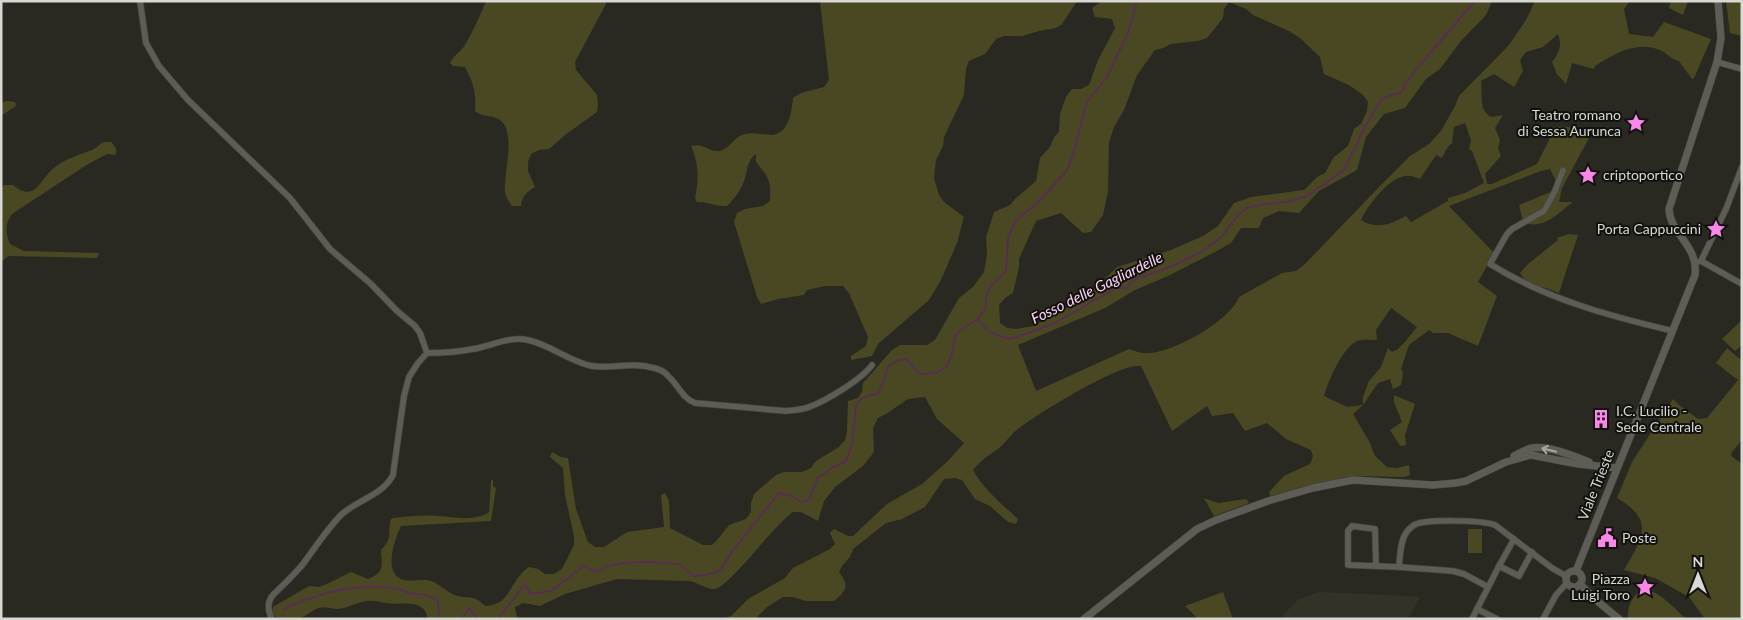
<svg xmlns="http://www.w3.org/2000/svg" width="1743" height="620" viewBox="0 0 1743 620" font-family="Lato,sans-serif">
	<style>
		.built { fill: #323226 }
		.green { fill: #494823; fill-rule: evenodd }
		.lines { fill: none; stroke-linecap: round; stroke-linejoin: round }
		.stream { stroke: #582d52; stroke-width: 2 }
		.minor-casing { stroke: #454540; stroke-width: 7 }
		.tertiary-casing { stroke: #454540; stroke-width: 8 }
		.minor { stroke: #5d5d56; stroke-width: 5.5 }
		.tertiary { stroke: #5d5d56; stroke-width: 7 }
		.oneway { stroke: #a7a7a2 }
		.labels { text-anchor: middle; stroke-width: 4; stroke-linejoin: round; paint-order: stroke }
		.poi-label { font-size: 14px; fill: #d8d8d4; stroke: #11110e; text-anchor: end }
		.street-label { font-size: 14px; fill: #d8d8d4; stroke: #11110e }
		.water-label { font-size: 15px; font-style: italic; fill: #ffd3f6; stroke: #11110e }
	</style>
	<rect width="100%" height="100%" fill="#292922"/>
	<path class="built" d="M1319 592 1391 595 1420 597 1408 619H1284L1282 616 1299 599Z"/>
	<g class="green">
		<path d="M486 1H605L606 4 575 62 576 70 597 95 598 105 597 112 565 135 549 149 539 150 531 154 528 162V171L535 187C527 192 522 196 521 206H512C509 201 506 198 505 192 503 175 517 132 500 120 492 114 486 119 475 111 476 92 474 84 465 67L453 66 450 63C454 55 460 52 465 45 473 31 480 16 486 1Z"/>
		<path d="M820 1H1077L1062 24 1056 28 1039 31 1022 36H1004L996 39 985 54 969 61 966 69 964 95 944 137 943 146 936 160 934 178 939 195 944 202 964 217 957 243 941 280 929 300 878 344 872 356 851 360V356L866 346 868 337 849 293 843 286H825L807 290 804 295 778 299 761 304 757 297 734 222 737 213 745 209 763 206 770 201C771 180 769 178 756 162V154C745 162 748 175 742 186 738 194 733 200 727 206 716 207 707 201 697 202L695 198C699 180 699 163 691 146 704 143 705 150 716 151 728 152 732 139 742 135 752 131 762 135 772 135 789 134 792 110 793 98L801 93 824 87 829 80Z"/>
		<path d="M1102 1H1492L1486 15 1461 41 1440 69 1426 79 1405 108 1384 114 1366 137 1357 170 1319 191 1299 213 1279 211 1263 218 1259 228H1241L1231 243 1215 252 1168 276 1135 290 1105 308 1018 345 1036 391 1129 349C1135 351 1142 354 1148 353 1173 353 1230 321 1239 297L1282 273 1296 271 1305 264 1379 187 1410 156 1429 144 1441 131 1455 106 1459 96 1509 45 1526 20 1535 1H1630L1624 9 1629 34 1653 37 1664 22 1711 39 1694 78 1692 79 1679 61C1672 60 1668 54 1662 51 1637 40 1616 53 1595 66L1594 69 1572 63 1566 84 1557 74 1552 62C1560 52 1562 46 1558 34L1543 47 1526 52 1520 60 1523 71 1514 87 1494 74 1481 81C1483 95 1478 109 1491 117L1503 115 1495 128 1500 140 1498 148 1501 156 1485 174 1487 184H1492L1537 164 1549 140 1553 127C1567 126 1580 127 1589 138L1562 188 1559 202H1573C1558 213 1543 231 1523 222L1519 205 1553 191 1556 181 1550 169 1541 171 1449 206 1494 253 1478 282 1497 296 1478 346 1448 333H1433L1429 330 1409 345 1401 369 1403 373 1401 385 1393 389 1390 379 1378 383 1363 405 1353 414 1369 441 1375 456 1387 467 1397 468 1409 465 1410 475 1404 477 1352 476 1310 485 1270 496 1269 492 1284 476 1310 464 1313 456 1311 450 1286 439 1267 423 1245 431 1233 413 1212 416 1207 406 1172 431 1141 366C1119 363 1038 414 1018 429 1011 434 1006 442 999 448 988 456 981 460 973 470 984 490 1002 504 1018 519L1016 524 1008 522 990 506 975 499 962 480 955 478 944 479 925 507 902 519 886 523 853 549 850 557 842 566 839 572C850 586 846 591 834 601H806L793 597H783L767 607 755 619H721L731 616 748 599 785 578 793 568 830 549 835 544 830 533 834 529 848 536H853L887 504 922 484 948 461 964 443 937 419 925 397 908 399 886 414 878 418 873 428 874 452 863 466 835 487 824 501 818 521 801 512H793C774 525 729 587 715 589 708 590 697 582 689 581L617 579 565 594 540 606 523 603 515 607 517 619H428C424 597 401 606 386 603 379 602 375 600 367 601 357 602 348 608 338 609 331 609 325 606 319 608 311 610 307 617 298 618 291 619 283 618 276 617L272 612 273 607 302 590 310 586 319 587 327 584 351 572 368 579C385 572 382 566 381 550 394 537 387 534 391 519L394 518C409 516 424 515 438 516 454 517 475 522 489 512L491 480H493V486L496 488 491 521 401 526C395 539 383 571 401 579 410 583 422 578 431 581 440 584 446 591 454 595 469 600 472 593 485 606 512 605 509 580 529 567L538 569 545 574H554L562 569 574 545V536L565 495 563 468 550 457 552 452 561 457 568 458 576 509 588 542 595 547H604L627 532 664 527 661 495 665 493 669 501 670 528 703 545H712L718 539 729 525 746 519 751 512V503L754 494 776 475 784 472H802L811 468 816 461 839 447 845 440 847 431 848 401 858 398 862 392 863 383 892 350 900 345H927L935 340 959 298 973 287 984 272 987 255 986 237 994 212 1010 205 1016 198 1036 181 1040 158 1050 147 1054 137 1059 132 1060 114 1066 97 1072 89H1081L1089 85 1098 60 1115 28 1112 19 1095 17 1092 8ZM1229 2 1246 9 1253 15 1289 31 1300 38 1320 57 1324 74 1349 85 1363 95 1368 102 1367 111 1361 124 1354 129 1348 146 1334 157 1325 173 1317 177 1304 190 1251 197 1234 203 1218 226 1203 236 1171 250 1117 267 1090 293 1068 307 1033 326 1016 329 1007 328 1000 323 999 305 1005 298 1013 293 1019 267V259L1036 221 1061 213 1083 233 1091 232 1103 215 1108 192 1109 142 1114 127 1124 110 1137 75 1155 50 1163 48 1171 44 1198 41 1207 38 1223 18 1224 9ZM1465 123 1471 140 1469 149 1472 151 1484 183 1465 193 1448 198V201L1411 222 1406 216C1391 224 1377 230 1361 220 1367 206 1389 178 1405 176 1410 175 1415 177 1420 179L1436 155 1442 158 1447 148 1452 143 1454 127ZM1391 308 1417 327 1404 343 1398 349 1392 352 1388 348 1381 367 1369 381 1363 397V405L1347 407 1324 396C1328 381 1343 347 1357 341 1362 339 1372 340 1377 340L1376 330Z"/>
		<path d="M1671 1H1688L1683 15 1669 8Z"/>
		<path d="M1726 1H1742V36L1730 33Z"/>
		<path d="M6 101 15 102 16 106 1 116V103Z"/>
		<path d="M111 142 116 148V155L107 154 88 164 12 214C4 224 6 234 10 244L24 251 99 253 97 258 8 256 1 262V189L4 185H13C36 204 40 178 55 167 65 159 82 154 94 149 97 147 100 144 104 142 106 142 109 142 111 142Z"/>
		<path d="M1569 234 1578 235 1559 293 1543 287 1542 288 1525 280 1520 273 1528 264 1558 240 1557 238Z"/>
		<path d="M1742 320V345L1735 351 1722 339Z"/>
		<path d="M1727 348 1742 361V440L1732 452 1731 456 1742 464V619H1705L1689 597 1655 578 1624 570C1642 538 1656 521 1617 498L1632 462 1673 399 1679 405 1698 419 1707 418 1738 380 1716 363Z"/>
		<path d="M1394 395 1415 404 1405 435 1406 445 1400 446 1390 430 1402 422 1394 402Z"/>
		<path d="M1204 498 1218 503 1246 499 1249 503 1214 516Z"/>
		<rect x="1468" y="529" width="14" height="24"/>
		<path d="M1643 589C1660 591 1674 608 1686 619H1628C1627 606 1632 596 1643 589Z"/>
		<path d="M1223 592 1233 619H1198L1185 606Z"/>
	</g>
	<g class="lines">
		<g class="stream">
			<path d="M978 319 986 329 996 335 1011 339 1053 324 1116 288H1127L1133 280 1170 267 1203 251 1222 236 1238 215 1247 208 1264 204 1287 202 1307 196 1344 170 1366 125 1382 99 1391 95 1401 93 1406 83 1420 65 1475 1"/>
			<path d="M284 609C319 593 359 581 398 589 402 590 405 592 409 593 423 596 425 592 438 601L439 619"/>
			<path d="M461 619 469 608 478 619"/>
			<path d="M498 619 525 584 530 594 551 591 584 566 597 572 607 566 623 563 650 562 679 564 694 576C715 574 721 574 730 554L779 493 789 495 801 502 809 500 818 478 832 468 846 461 852 444 856 405C861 397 868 395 877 394 891 377 878 363 906 359L920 374 936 373 946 367 952 354 955 337 960 330 978 319 986 308V296L991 285 1000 278 1006 270 1008 238 1016 221 1038 202 1066 172 1071 161 1087 102 1107 77 1128 33 1137 1"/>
		</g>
		<g class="minor-casing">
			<g id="minor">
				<path d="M140 1 146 43 159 66 188 100 290 198 330 249 371 284 397 311 415 326 420 333 427 353"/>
				<path d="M1717 62 1742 69"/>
				<path d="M1563 170 1555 191 1544 211 1512 229 1507 234 1490 264C1546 299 1609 316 1673 331"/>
				<path d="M1701 261 1742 284"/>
				<path d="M1695 263 1701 261 1726 209 1742 167"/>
				<path d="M1514 539 1499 566 1519 576 1532 552"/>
				<path d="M1376 566 1375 529 1352 526 1348 531V565L1399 567 1453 571 1464 574 1488 587"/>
				<path d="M1399 567C1400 556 1400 542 1406 533 1408 530 1411 527 1414 525 1426 519 1481 520 1495 525L1552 568 1566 576"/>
				<path d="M1477 609 1497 619"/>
				<path d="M272 619C268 611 267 602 273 595 283 585 294 575 303 564 315 548 327 529 341 515 357 500 383 495 393 475L404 396 409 377 418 363 427 353C442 353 458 352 473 349 491 346 509 336 528 340 551 345 570 362 592 366 610 369 633 362 649 367 656 368 665 371 669 377 679 386 682 398 695 403L786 411C794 410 802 410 809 407 826 401 862 379 872 365"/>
				<path d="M1472 619 1499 566"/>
				<path d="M1543 619 1556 595 1567 583"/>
			</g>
		</g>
		<g class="tertiary-casing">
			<g id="tertiary">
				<path d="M1514 456C1520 453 1526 449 1532 448 1547 445 1574 456 1589 462"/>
				<circle cx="1574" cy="579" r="8"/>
				<path d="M1576 571 1695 275C1699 246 1670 234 1669 209L1717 62 1721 38 1718 1"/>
				<path d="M1580 584 1596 600 1619 619"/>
				<path d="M1084 619 1197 529 1216 520 1268 501 1313 488 1353 480 1433 485 1456 483 1466 481 1506 462 1531 455 1578 464 1617 468"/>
			</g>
		</g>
		<use href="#minor" class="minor"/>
		<use href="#tertiary" class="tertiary"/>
	</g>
	<defs><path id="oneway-shaft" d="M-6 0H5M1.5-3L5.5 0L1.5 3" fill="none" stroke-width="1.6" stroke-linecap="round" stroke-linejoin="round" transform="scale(1.25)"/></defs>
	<use class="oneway" href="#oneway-shaft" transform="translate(1549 450) rotate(-167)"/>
	<defs>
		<g id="sight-bare" transform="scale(1.5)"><path d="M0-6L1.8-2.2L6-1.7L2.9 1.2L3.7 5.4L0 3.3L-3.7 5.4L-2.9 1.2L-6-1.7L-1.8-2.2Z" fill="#f987e9" stroke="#11110e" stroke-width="2.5" paint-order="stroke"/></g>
		<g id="building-bare" transform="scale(1.5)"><path d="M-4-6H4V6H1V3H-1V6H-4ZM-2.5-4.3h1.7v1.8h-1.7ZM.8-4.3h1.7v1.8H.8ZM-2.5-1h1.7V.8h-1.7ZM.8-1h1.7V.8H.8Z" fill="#f987e9" stroke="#11110e" stroke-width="2.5" paint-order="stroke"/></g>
		<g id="civic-bare" transform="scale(1.5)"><path d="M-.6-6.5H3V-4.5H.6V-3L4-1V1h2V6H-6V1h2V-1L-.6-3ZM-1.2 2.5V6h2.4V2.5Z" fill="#f987e9" stroke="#11110e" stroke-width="2.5" paint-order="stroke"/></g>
	</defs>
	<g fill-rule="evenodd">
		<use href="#sight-bare" x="1636" y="123"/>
		<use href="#sight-bare" x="1588" y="175"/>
		<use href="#sight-bare" x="1716" y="229"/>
		<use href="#building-bare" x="1601" y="419"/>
		<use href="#civic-bare" x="1607" y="538"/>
		<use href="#sight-bare" x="1645" y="587"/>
	</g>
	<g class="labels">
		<g class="poi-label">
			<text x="1621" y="120">Teatro romano<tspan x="1621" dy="16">di Sessa Aurunca</tspan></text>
			<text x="1603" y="180" text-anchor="start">criptoportico</text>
			<text x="1701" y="234">Porta Cappuccini</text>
			<text x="1616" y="416" text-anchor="start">I.C. Lucilio -<tspan x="1616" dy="16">Sede Centrale</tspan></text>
			<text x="1622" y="543" text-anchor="start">Poste</text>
			<text x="1630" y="584">Piazza<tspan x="1630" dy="16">Luigi Toro</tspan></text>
		</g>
		<g class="street-label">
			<text transform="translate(1596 485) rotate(-68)" y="5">Viale Trieste</text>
		</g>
		<g class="water-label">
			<text transform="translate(1097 288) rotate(-26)" y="5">Fosso delle Gagliardelle</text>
		</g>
	</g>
	<rect width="1743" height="620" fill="none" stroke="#d8d8d4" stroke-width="5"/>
	<g transform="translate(1698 575)" stroke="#11110e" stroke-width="4" paint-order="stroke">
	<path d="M0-4L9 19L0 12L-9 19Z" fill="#d8d8d4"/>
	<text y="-8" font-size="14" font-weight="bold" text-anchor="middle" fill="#d8d8d4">N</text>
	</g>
</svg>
